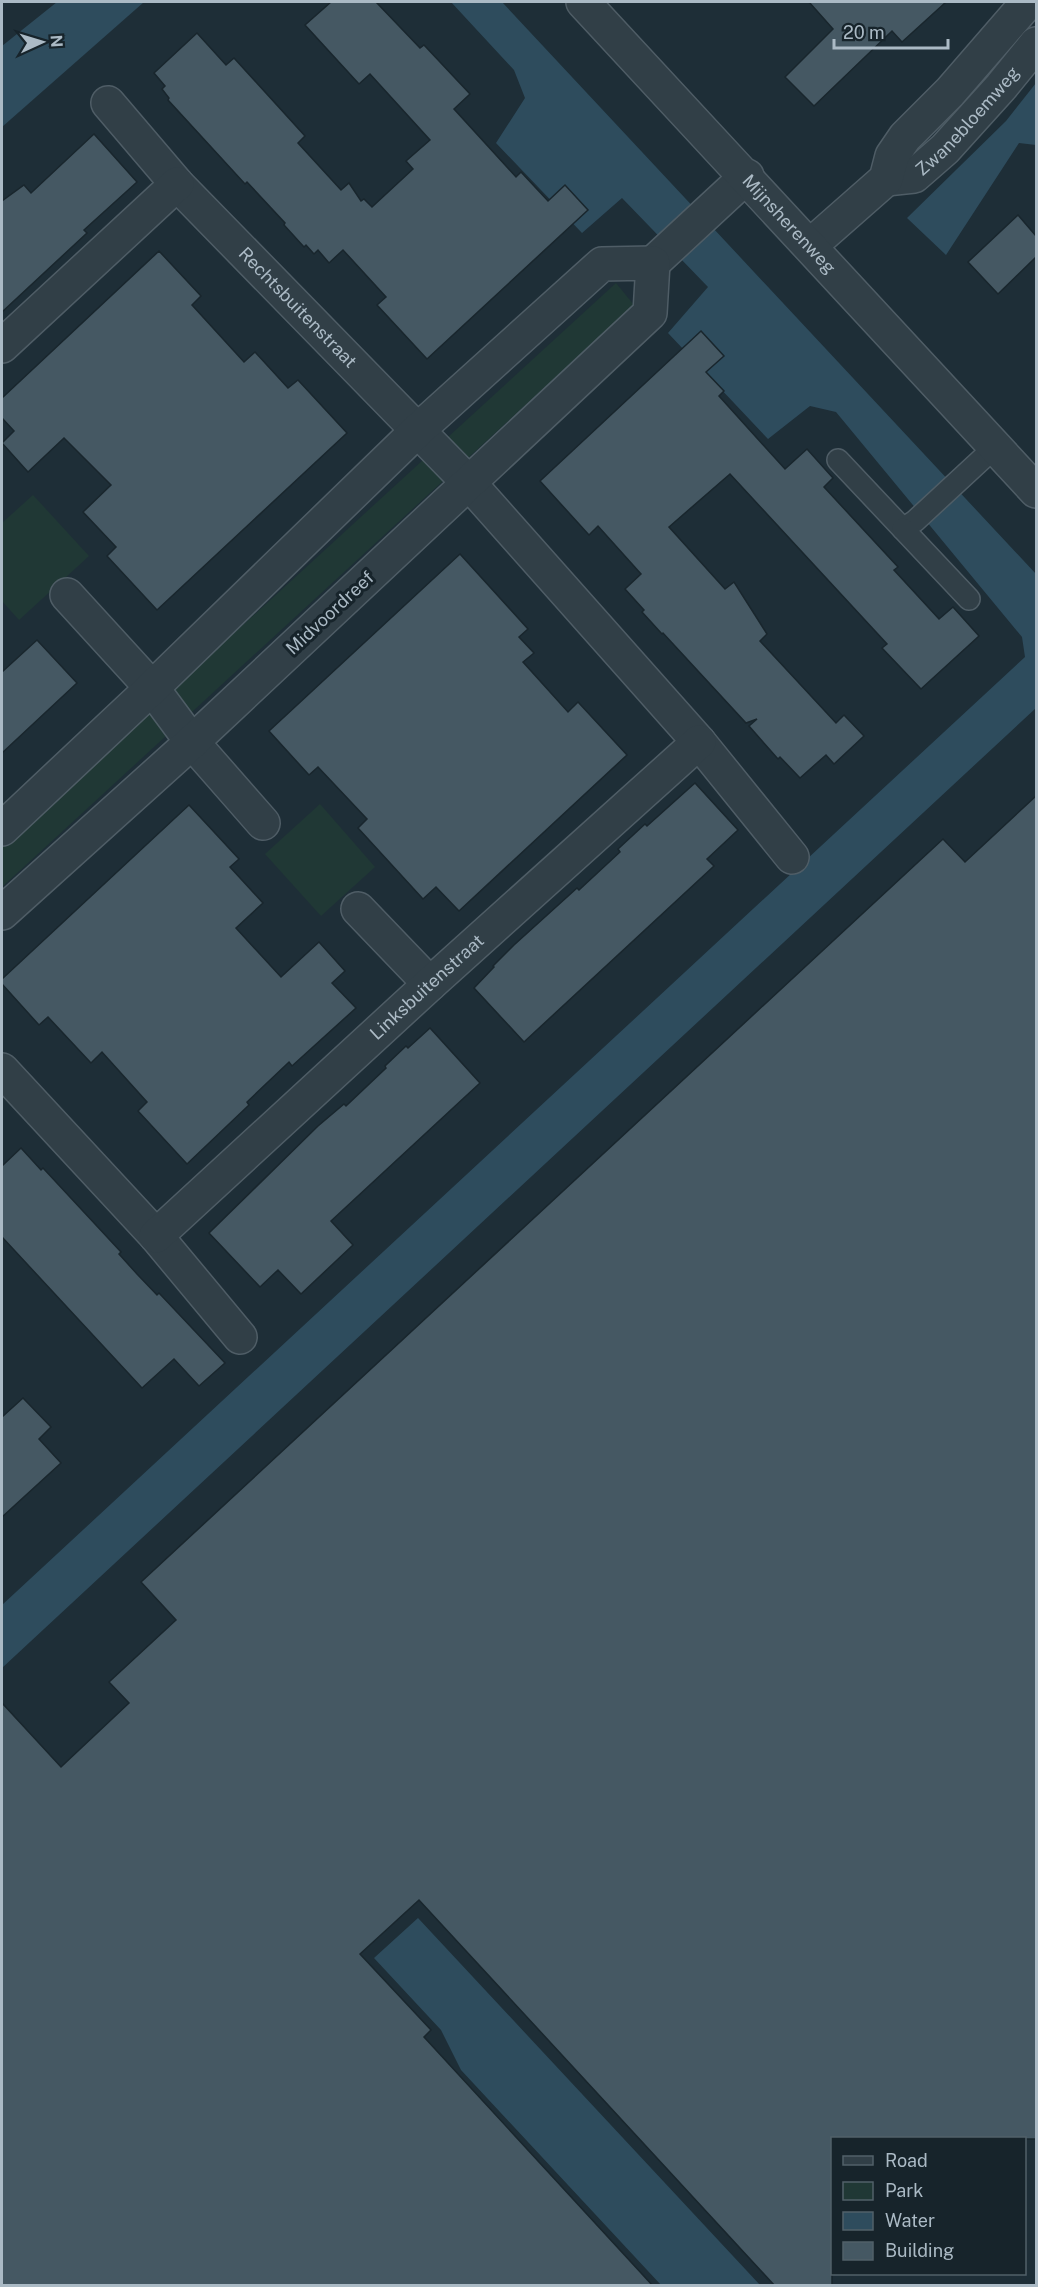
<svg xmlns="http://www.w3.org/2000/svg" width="1038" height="2287" viewBox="0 0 1038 2287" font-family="'Public Sans',sans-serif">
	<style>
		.green { fill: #203835 }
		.water { fill: #2e4c5d }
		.building { fill: #455863; stroke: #19262d; stroke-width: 1.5 }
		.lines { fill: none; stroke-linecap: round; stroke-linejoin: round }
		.service-casing { stroke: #4f5d66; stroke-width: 24 }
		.minor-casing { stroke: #4f5d66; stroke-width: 36 }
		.tertiary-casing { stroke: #4f5d66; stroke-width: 36 }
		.service { stroke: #313f47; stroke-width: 21 }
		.minor { stroke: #313f47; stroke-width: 33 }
		.tertiary { stroke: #313f47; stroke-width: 33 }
		.labels { text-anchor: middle; stroke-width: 6; stroke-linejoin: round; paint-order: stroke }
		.street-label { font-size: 18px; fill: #abbac5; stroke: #17242b }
	</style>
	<rect width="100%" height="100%" fill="#1e2e37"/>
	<g class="green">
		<path d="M616 283 634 305 2 887V846Z"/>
		<path d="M33 495 89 556 19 620 2 601V523Z"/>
		<path d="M320 804 375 867 321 916 265 854Z"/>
	</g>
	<g class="water">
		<path d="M57 2H144L2 127V46Z"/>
		<path d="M451 2H502L1036 574V708L2 1668V1605L1025 657 1022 637 836 412 810 406 768 439 668 333 708 287 622 198 582 233 496 143 525 98 514 70Z"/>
		<path d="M1036 83V145L1019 143 946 255 907 218 1006 121Z"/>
		<path d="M418 1918 760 2285H661L461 2070 441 2030 374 1958Z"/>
	</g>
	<g class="building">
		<path d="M331 2H376L420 48 424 45 470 94 454 109 516 177 521 172 548 201 565 185 588 210 427 359 377 305 386 297 343 250 329 263 318 250 314 254 306 245 304 247 284 225 285 223 247 182 245 184 168 100 169 98 162 89 165 86 154 73 197 33 226 65 234 58 305 136 298 143 341 190 349 183 361 201 364 199 372 207 413 169 406 161 430 140 370 74 359 84 305 25Z"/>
		<path d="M809 2H946L902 42 892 31 814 106 785 77 833 29Z"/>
		<path d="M94 134 137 182 84 230 87 233 2 312V201L24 185 31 193Z"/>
		<path d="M1018 215 1036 236V257L998 294 968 262Z"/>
		<path d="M159 251 201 296 192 305 244 362 255 352 288 388 298 380 347 433 157 610 107 556 116 547 83 512 111 485 64 438 28 472 2 443 14 431 2 418V398Z"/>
		<path d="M701 331 724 356 706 372 724 391 719 396 785 469 807 449 833 478 824 487 898 567 894 570 939 619 953 607 979 636 921 689 882 648 887 644 730 474 669 527 725 589 734 582 767 634 760 641 836 723 844 715 864 736 834 764 826 755 800 778 780 757 778 759 749 726 757 719 746 723 663 633 662 634 642 612 644 610 625 589 641 574 598 526 589 535 540 481Z"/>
		<path d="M460 554 528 629 519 637 534 653 523 662 568 712 578 702 627 755 459 911 436 887 423 899 358 828 367 819 318 767 309 775 269 731Z"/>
		<path d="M37 640 77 683 2 753V672Z"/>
		<path d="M695 783 738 830 707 859 714 866 524 1042 474 988 494 967 493 966 514 945 577 888 579 890 620 852 618 849 645 824 647 826Z"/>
		<path d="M1036 796V2139H832V2286H775L419 1900 360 1954 431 2030 424 2037 653 2286H2V1703L61 1767 129 1703 109 1682 176 1620 141 1582 943 839 965 862Z"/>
		<path d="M189 805 239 859 230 867 263 903 236 928 281 977 319 942 345 971 332 983 356 1008 292 1066 289 1062 247 1102 249 1105 187 1164 138 1111 147 1102 102 1052 91 1063 48 1017 39 1025 2 984V979Z"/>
		<path d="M430 1028 480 1083 331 1221 353 1245 301 1294 278 1270 260 1287 209 1233 318 1126 344 1104 346 1106 386 1068 385 1066 406 1046 408 1048Z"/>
		<path d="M21 1148 41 1170 43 1168 121 1252 119 1254 137 1274 157 1295 159 1293 225 1363 199 1386 174 1359 142 1388 2 1237V1166Z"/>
		<path d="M23 1398 51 1427 39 1439 61 1463 2 1517V1417Z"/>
	</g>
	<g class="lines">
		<g class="service-casing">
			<g id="service">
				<path d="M838 460 903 529 915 521 995 447"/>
				<path d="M903 529 969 599"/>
			</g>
		</g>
		<g class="minor-casing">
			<g id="minor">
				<path id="s1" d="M108 103 177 184 469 483 699 742 792 857"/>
				<path id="s2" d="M886 179 914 176 945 149 1001 87 1036 44"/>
				<path d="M811 245 886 179 892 156 905 137 950 92 1028 2"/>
				<path d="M653 263 747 176"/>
				<path d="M2 346 177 184"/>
				<path d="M67 595 152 688 192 742 263 823"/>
				<path d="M2 829 152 688 418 430 602 264 653 263 650 313 192 742 2 913"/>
				<path d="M358 909 430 984"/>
				<path d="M2 1070 156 1236 240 1337"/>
				<path id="s3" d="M156 1236 430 984 699 742"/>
			</g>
		</g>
		<g class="tertiary-casing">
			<g id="tertiary">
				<path id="s4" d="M583 2 1036 491"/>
			</g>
		</g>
		<use href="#service" class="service"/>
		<use href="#minor" class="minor"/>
		<use href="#tertiary" class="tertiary"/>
	</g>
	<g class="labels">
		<g class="street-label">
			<text dy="6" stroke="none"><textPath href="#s2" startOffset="105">Zwanebloemweg</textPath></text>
			<text dy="6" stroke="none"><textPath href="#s4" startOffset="303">Mijnsherenweg</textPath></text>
			<text dy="6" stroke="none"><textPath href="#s1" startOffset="279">Rechtsbuitenstraat</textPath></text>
			<text transform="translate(330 613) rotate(-43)" y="6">Midvoordreef</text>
			<text dy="6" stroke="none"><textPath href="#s3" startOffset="368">Linksbuitenstraat</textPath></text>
		</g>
	</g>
	<rect width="1038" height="2287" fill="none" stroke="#abbac5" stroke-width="6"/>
	<rect x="831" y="2137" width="195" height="138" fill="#17242b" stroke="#526069" stroke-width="1.5"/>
	<rect x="843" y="2156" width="30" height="9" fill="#313f47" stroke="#526069" stroke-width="1.5"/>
	<text x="885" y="2167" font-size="18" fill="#abbac5">Road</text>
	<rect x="843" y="2182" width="30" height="18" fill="#203835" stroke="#526069" stroke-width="1.5"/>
	<text x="885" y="2197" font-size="18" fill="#abbac5">Park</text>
	<rect x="843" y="2212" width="30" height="18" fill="#2e4c5d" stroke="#526069" stroke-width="1.5"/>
	<text x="885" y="2227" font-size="18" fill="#abbac5">Water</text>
	<rect x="843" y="2242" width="30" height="18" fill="#455863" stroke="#526069" stroke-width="1.5"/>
	<text x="885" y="2257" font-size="18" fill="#abbac5">Building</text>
	<g transform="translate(42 42) rotate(86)" stroke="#17242b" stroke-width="4.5" paint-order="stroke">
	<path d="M0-4.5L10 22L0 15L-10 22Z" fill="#abbac5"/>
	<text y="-9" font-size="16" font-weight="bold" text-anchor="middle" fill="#abbac5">N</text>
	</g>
	<path d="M834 39v9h114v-9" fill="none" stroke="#abbac5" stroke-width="3"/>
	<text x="843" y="39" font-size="18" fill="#abbac5" stroke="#17242b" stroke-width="4.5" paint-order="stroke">20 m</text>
</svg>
